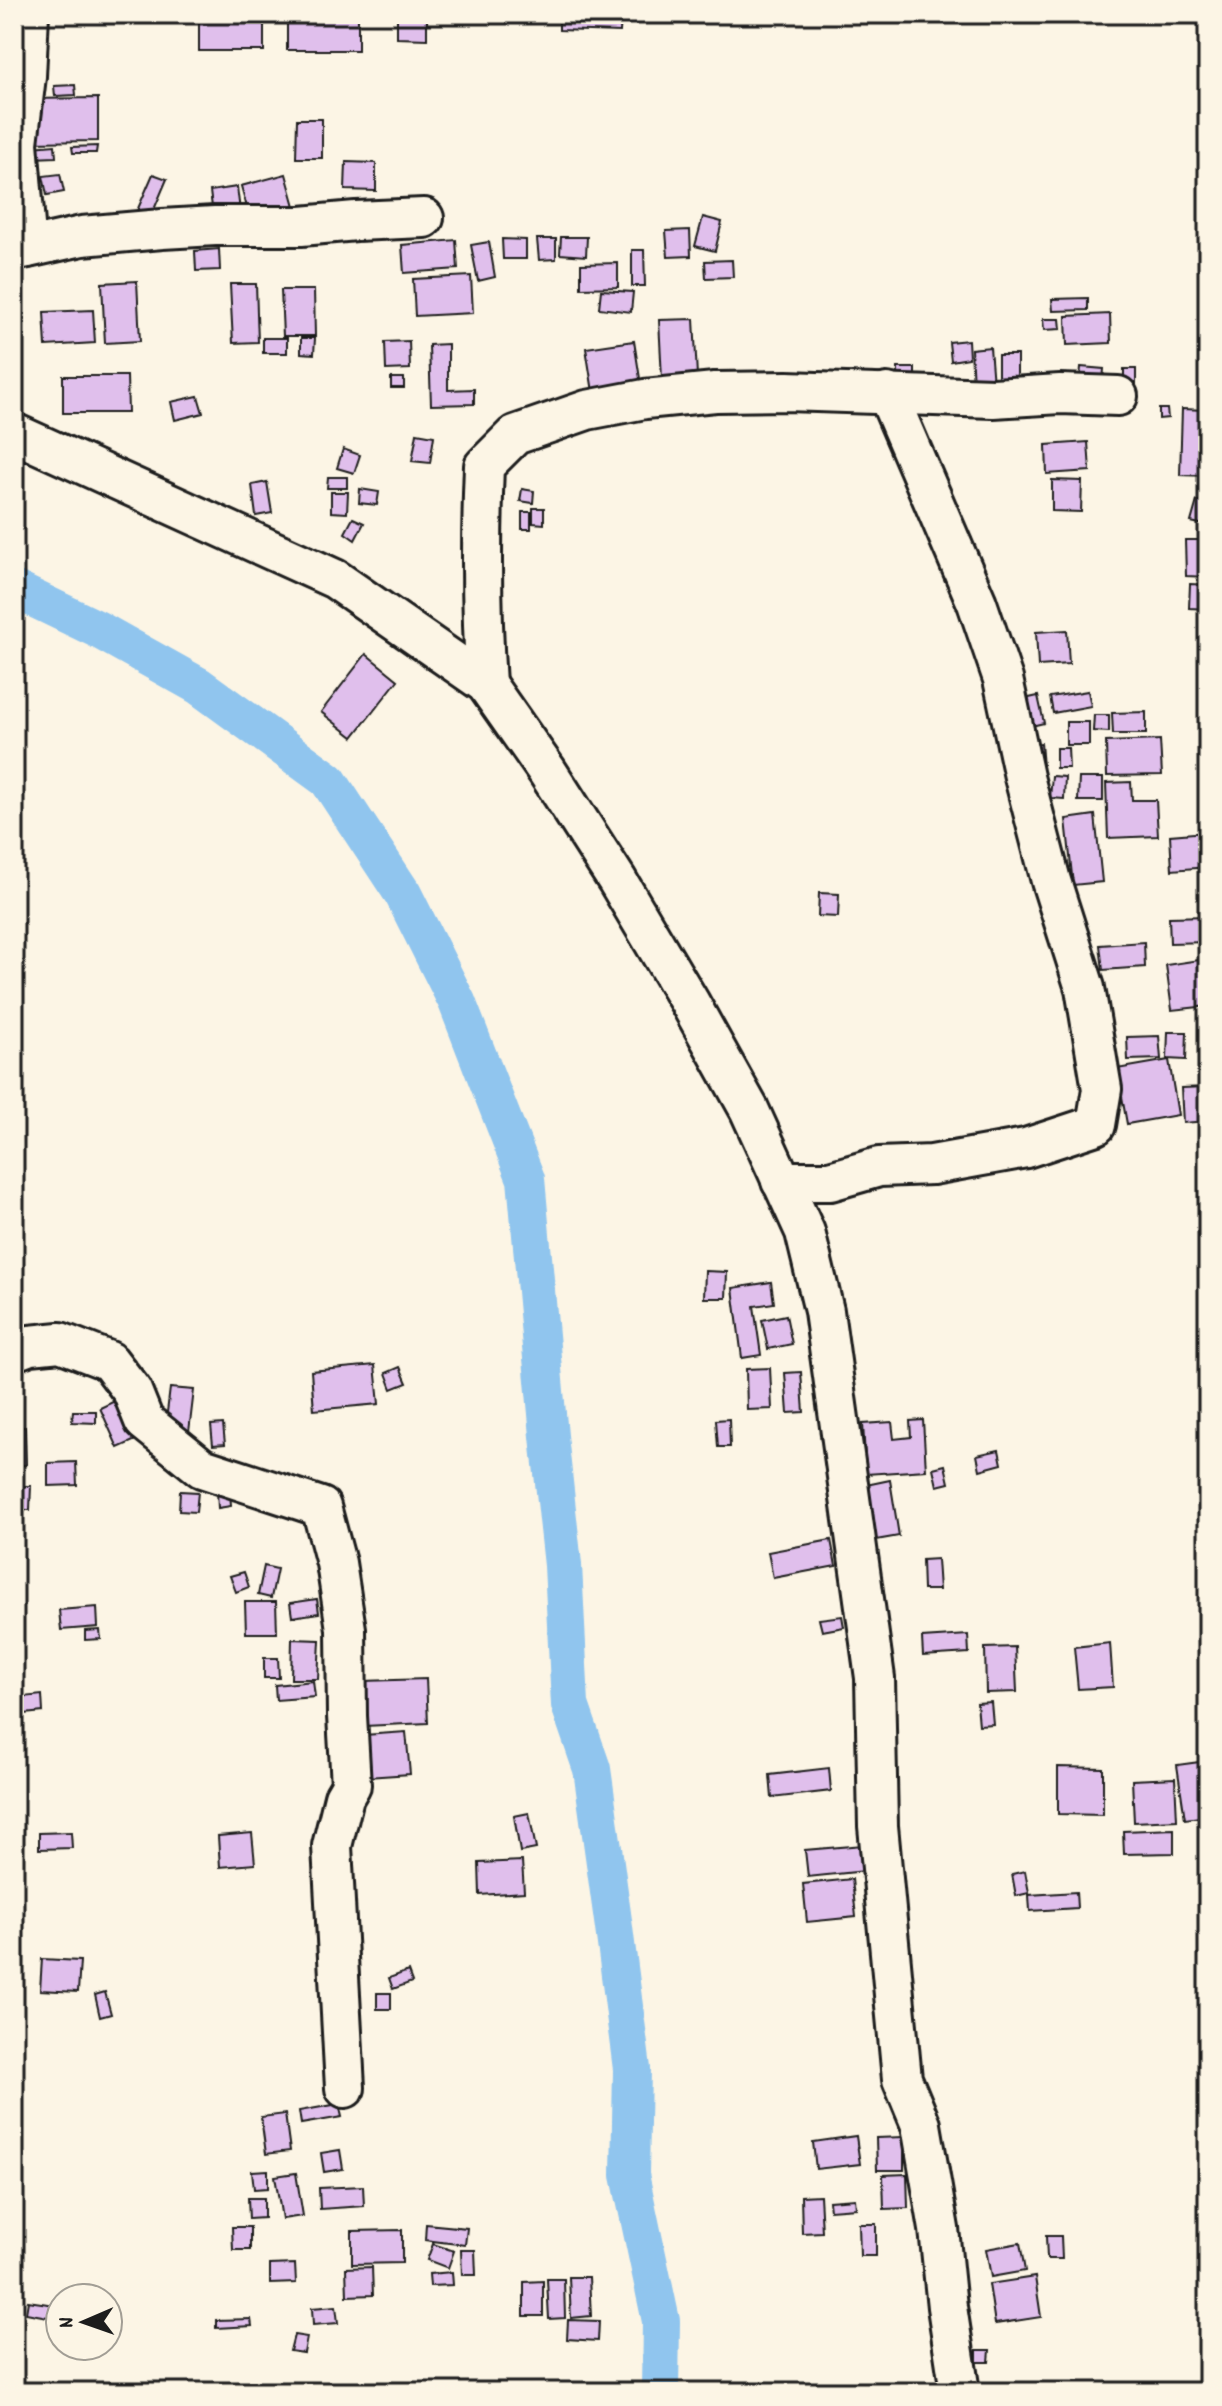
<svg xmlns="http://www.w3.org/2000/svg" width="1222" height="2406" viewBox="0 0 1222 2406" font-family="Dekko,sans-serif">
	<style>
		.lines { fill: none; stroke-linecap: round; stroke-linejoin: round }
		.canal { stroke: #90c5ee; stroke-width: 38 }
		.building { fill: #e0bfec; stroke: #1c1c1c; stroke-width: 2 }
		.minor-casing { stroke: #1c1c1c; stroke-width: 44 }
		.minor { stroke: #fcf5e5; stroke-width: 38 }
	</style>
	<rect width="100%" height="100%" fill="#fcf5e5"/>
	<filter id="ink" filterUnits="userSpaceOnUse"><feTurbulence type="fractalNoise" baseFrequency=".0125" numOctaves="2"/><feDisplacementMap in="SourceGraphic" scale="16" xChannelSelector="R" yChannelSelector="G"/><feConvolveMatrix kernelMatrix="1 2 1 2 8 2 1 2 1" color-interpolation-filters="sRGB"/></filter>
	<g filter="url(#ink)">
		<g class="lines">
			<path class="canal" d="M14 589 97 629 199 686 328 780 403 894 457 1002 526 1179 549 1436 563 1565 570 1705 592 1769 614 1928 632 2069 630 2175 661 2321 660 2392"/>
		</g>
		<g class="building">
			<rect x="199" y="14" width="65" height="37"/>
			<rect x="287" y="14" width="71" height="36"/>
			<path d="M397 14H427V39L397 38Z"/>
			<path d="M529 14H621L620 32 559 30V17Z"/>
			<path d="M75 85 76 95 55 96 54 86Z"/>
			<path d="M98 98V141L28 142V99Z"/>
			<path d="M297 119H322V158H296Z"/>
			<path d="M55 145 56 157 32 158V147Z"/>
			<path d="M97 146 96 153H73L72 147Z"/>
			<path d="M346 162 376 163V191L345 190Z"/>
			<path d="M60 174 64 192 47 195 43 176Z"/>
			<path d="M153 174 167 179 147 226 133 220Z"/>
			<path d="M286 174 295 206 250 218 241 186Z"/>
			<path d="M237 187 240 211 213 215 210 191Z"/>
			<path d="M703 217 722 222 715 251 695 246Z"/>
			<path d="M690 230 691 256 668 257 666 231Z"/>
			<path d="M561 237H587L586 256 560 254Z"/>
			<path d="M502 239 526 240V259H503Z"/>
			<path d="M537 239H556V259L539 260Z"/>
			<path d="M456 240 458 269 404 273 402 245Z"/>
			<path d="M489 242 495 277 478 281 471 245Z"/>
			<path d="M219 249 220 270 196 271 195 251Z"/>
			<path d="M632 250H644L645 286H632Z"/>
			<path d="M732 260 733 277 706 278 705 261Z"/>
			<path d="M618 263V287L581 288V264Z"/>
			<path d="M471 276 473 313 415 316 413 279Z"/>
			<path d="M137 281 140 341 105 343 102 283Z"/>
			<path d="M230 284H256L258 342 233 343Z"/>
			<path d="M281 290H314L315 336H283Z"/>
			<path d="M601 290 633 292 631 312 599 308Z"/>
			<path d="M1088 298V310L1053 311 1052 299Z"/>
			<path d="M93 310 95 343 46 346 44 312Z"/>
			<path d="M1110 314 1111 343 1067 345 1066 316Z"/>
			<path d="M694 319 697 376 662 379 659 320Z"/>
			<path d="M1043 319H1060L1061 329 1044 330Z"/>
			<rect x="263" y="338" width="24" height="15"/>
			<path d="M301 338H315L314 354 301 353Z"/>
			<path d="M968 340 969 358 951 361 949 342Z"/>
			<path d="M409 341 410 369 386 370 385 342Z"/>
			<path d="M634 341 641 385 593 392 586 348Z"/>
			<path d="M448 344V390L474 389V404L431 405 429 345Z"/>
			<path d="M990 347 993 385 973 386 971 349Z"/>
			<rect x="998" y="355" width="19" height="28"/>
			<path d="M1081 367 1104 369 1103 381 1080 379Z"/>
			<rect x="898" y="368" width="17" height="14"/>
			<rect x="1124" y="369" width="12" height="15"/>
			<path d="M63 376H127L128 413H63Z"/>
			<rect x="391" y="378" width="13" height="10"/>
			<path d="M198 396 203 413 175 420 171 402Z"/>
			<path d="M1159 409H1167L1168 418 1159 419Z"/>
			<path d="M1182 409 1206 410 1205 456H1208V476L1180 475Z"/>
			<path d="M417 433 434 436 430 463 412 461Z"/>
			<path d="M1088 442 1090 471 1047 474 1046 445Z"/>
			<path d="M343 449 360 455 354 473 337 468Z"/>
			<path d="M328 477H347V488H327Z"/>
			<path d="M1052 480 1082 481 1081 512 1052 511Z"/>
			<path d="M267 482 272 513 256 516 252 485Z"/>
			<path d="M360 489 379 492 377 505 359 503Z"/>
			<path d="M522 489 534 491 533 503 520 501Z"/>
			<path d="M331 492H348L347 513 331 512Z"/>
			<path d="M1197 501 1208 503 1204 525 1191 522Z"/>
			<path d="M533 508H544V524L533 523Z"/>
			<rect x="522" y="512" width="9" height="17"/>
			<path d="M353 518 364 523 355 540 345 533Z"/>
			<path d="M1185 540H1208V577L1186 576Z"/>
			<path d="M1190 584 1208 585V609L1189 608Z"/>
			<path d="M1067 630 1069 664 1038 666 1036 632Z"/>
			<path d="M366 654 398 680 353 737 321 712Z"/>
			<path d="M1088 691 1091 706 1053 713 1050 697Z"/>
			<path d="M1038 696 1044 723 1027 727 1020 700Z"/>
			<path d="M1146 712V734H1113L1112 713Z"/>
			<path d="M1094 715H1109V732L1093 731Z"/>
			<rect x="1066" y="722" width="23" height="23"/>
			<path d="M1160 740 1162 775 1107 776 1106 742Z"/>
			<path d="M1041 743 1043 767H1029L1027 744Z"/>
			<path d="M1056 748H1068L1069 768H1056Z"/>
			<path d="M1052 776 1065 777 1064 799 1050 798Z"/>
			<path d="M1079 778H1103V801H1078Z"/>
			<path d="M1131 782 1132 800H1156L1158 836 1108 838 1106 783Z"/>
			<path d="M1095 815 1102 882 1073 885 1066 819Z"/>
			<path d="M1206 832 1208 867 1172 870 1170 835Z"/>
			<path d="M819 893 839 894 838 917 818 916Z"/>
			<path d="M1208 916V942L1170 943 1169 917Z"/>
			<path d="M1144 942 1145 967 1103 970 1100 945Z"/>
			<path d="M1206 959 1208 1006 1172 1010 1166 965Z"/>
			<path d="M1168 1032H1187L1186 1060 1167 1059Z"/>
			<path d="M1159 1036 1161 1059 1128 1060 1127 1037Z"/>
			<path d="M1169 1060 1178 1115 1127 1124 1117 1069Z"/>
			<path d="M1208 1087V1121L1183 1123 1181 1088Z"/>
			<path d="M705 1271 727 1272 726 1298H704Z"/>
			<path d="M771 1282 774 1303 754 1306 761 1355 742 1358 733 1288Z"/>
			<path d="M786 1315 792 1344 768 1349 762 1320Z"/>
			<path d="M375 1365 379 1404 314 1410 311 1371Z"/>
			<path d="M400 1367 407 1383 392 1389 386 1373Z"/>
			<path d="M770 1368 772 1409 747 1410 746 1369Z"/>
			<path d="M801 1372 804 1412 788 1413 785 1373Z"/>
			<path d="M170 1388 194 1390 189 1432 165 1429Z"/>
			<path d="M119 1399 138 1439 118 1448 100 1408Z"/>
			<path d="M73 1411H96V1423L72 1422Z"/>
			<path d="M729 1419 730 1447H718L716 1420Z"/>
			<path d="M923 1420 926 1470 866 1474 863 1424 892 1422 894 1439 911 1437 910 1421Z"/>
			<path d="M223 1424 225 1444 213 1445 211 1425Z"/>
			<path d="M14 1427H25L26 1465H14Z"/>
			<path d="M999 1450 1002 1464 980 1470 977 1455Z"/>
			<path d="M76 1462 77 1485 48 1486V1463Z"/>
			<path d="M945 1465 949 1483 937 1486 933 1468Z"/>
			<path d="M890 1480 899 1536 876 1540 866 1485Z"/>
			<path d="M14 1486H31L30 1510H14Z"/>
			<path d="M180 1491 198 1492 196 1512 179 1511Z"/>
			<path d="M230 1491 231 1506 218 1508 217 1492Z"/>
			<path d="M831 1540 836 1566 773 1578 768 1552Z"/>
			<path d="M937 1559 939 1590H923L922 1560Z"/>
			<path d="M264 1566 277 1569 271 1598 258 1595Z"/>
			<path d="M244 1572 249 1587 236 1592 230 1576Z"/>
			<path d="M317 1599 319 1613 292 1617 290 1603Z"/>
			<path d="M245 1602H276L277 1633H246Z"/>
			<path d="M97 1607 98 1627 61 1630 59 1610Z"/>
			<path d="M842 1616 844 1627 822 1631 819 1619Z"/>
			<path d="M100 1630 101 1639 85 1640V1631Z"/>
			<path d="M968 1635 969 1653 923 1656 922 1638Z"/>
			<path d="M292 1639 320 1640 318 1679H291Z"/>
			<path d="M1110 1643 1113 1687 1078 1689 1074 1647Z"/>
			<path d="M1015 1647 1017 1692 986 1693 985 1648Z"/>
			<path d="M14 1650H19L20 1691H14Z"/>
			<path d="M264 1658H278L279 1678H264Z"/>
			<path d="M426 1679 428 1723 364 1726 363 1681Z"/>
			<path d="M313 1681 315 1697 276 1700 275 1685Z"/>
			<path d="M42 1695 43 1712 15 1715 14 1698Z"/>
			<path d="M991 1702 993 1724 979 1725 977 1703Z"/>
			<path d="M406 1732 410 1774 367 1777 364 1735Z"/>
			<path d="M1207 1761 1208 1816 1185 1819 1177 1765Z"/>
			<path d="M1058 1767 1103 1768V1815L1058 1814Z"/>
			<path d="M829 1768 831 1791 772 1798 770 1775Z"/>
			<path d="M1175 1778 1177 1820 1134 1822 1132 1780Z"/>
			<path d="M14 1792H17L19 1859H14Z"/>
			<path d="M529 1813 536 1849 520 1852 514 1816Z"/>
			<path d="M1174 1829V1853L1124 1854 1123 1831Z"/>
			<path d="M71 1832 72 1848 39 1849V1833Z"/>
			<path d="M252 1833 255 1864 220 1867 218 1836Z"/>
			<path d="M863 1845 865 1871 808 1877 805 1850Z"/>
			<path d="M522 1861 524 1892 480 1895 479 1863Z"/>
			<path d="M1203 1862H1208V1899H1205Z"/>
			<path d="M1025 1871 1029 1893 1016 1896 1012 1874Z"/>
			<path d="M852 1879 856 1917 807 1922 803 1884Z"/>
			<path d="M1076 1892 1077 1908 1030 1911 1029 1895Z"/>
			<path d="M42 1959 80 1961 78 1992 40 1990Z"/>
			<path d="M408 1971 412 1982 393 1989 389 1978Z"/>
			<path d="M105 1992 111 2014 100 2017 95 1995Z"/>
			<rect x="377" y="1993" width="14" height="16"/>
			<path d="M339 2104 342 2117 301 2124 299 2111Z"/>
			<path d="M285 2114 290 2151 266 2154 261 2117Z"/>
			<path d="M856 2136 860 2164 816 2169 813 2142Z"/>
			<path d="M904 2137V2170H877L876 2138Z"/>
			<path d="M340 2150 343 2169 324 2172 321 2153Z"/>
			<path d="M268 2170V2188L254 2189 252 2171Z"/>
			<path d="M296 2173 303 2216 282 2219 275 2176Z"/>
			<path d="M907 2174 908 2208 884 2209 883 2175Z"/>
			<path d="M363 2186 364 2206 320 2209 319 2188Z"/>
			<path d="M820 2195 822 2232 802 2233 801 2196Z"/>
			<path d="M248 2198H264V2218L249 2219Z"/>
			<path d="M855 2199 856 2208 830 2210 829 2201Z"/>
			<path d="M426 2224 467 2228 465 2245 425 2240Z"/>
			<path d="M859 2224H876V2256H860Z"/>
			<path d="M232 2227H250V2250H233Z"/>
			<path d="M402 2230V2263L352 2264V2231Z"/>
			<path d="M1046 2236H1061L1062 2259H1047Z"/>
			<path d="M1020 2243 1025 2271 991 2277 986 2249Z"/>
			<path d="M433 2244 454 2251 448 2268 427 2260Z"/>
			<path d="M461 2250H475L476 2275H462Z"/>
			<path d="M295 2264 296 2283 270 2284V2265Z"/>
			<path d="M372 2267 373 2295 347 2296 346 2268Z"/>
			<path d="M452 2272 453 2285 430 2286 429 2274Z"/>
			<path d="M569 2277H589L591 2316 571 2318Z"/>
			<path d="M1035 2277 1041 2317 995 2324 989 2284Z"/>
			<path d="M547 2279H564L565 2318 549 2319Z"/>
			<path d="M543 2281V2316H524V2282Z"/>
			<path d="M28 2301 55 2305 53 2318 26 2313Z"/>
			<path d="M336 2306 338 2323 313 2325 312 2308Z"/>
			<path d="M251 2319 252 2326 216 2328V2320Z"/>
			<path d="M568 2320 599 2321 598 2341 567 2339Z"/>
			<path d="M294 2335 307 2337 304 2353 290 2351Z"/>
			<path d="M977 2350H990L989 2362H977Z"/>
		</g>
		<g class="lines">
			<g class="minor-casing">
				<g id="minor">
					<path d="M27 248 18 143 26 76 29 14"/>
					<path d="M14 251 82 236 162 229 215 226H301L356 221 424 218"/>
					<path d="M14 433 335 579 486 684 547 771 617 880 690 1003 749 1109 805 1232 824 1311 875 1678 878 1826 902 2079 921 2125 939 2229 947 2307 960 2392"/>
					<path d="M486 684C481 611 481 539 484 466L515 435 587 410 645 399 715 392 787 391 993 398 1060 394 1118 396"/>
					<path d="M781 1181H830L879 1167 932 1165 1026 1148 1096 1125 1102 1089 1085 988 1051 881 1024 777 1003 679 977 603 887 393"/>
					<path d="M14 1351 30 1345 60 1342 109 1361 132 1391 144 1421 202 1468 321 1507 336 1563 346 1629 347 1716 351 1785 344 1797 332 1846 345 2088"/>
				</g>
			</g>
			<use href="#minor" class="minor"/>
		</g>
	</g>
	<rect width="1222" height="2406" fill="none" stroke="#fcf5e5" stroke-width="48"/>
	<rect x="24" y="24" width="1174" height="2358" fill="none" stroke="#1c1c1c" stroke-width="3" filter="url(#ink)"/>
	<g transform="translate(84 2322) rotate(268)"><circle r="38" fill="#fcf5e5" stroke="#a29e95" stroke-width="2"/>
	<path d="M0-6L14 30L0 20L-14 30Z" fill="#1c1c1c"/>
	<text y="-12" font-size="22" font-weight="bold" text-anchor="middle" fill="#1c1c1c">N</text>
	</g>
</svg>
